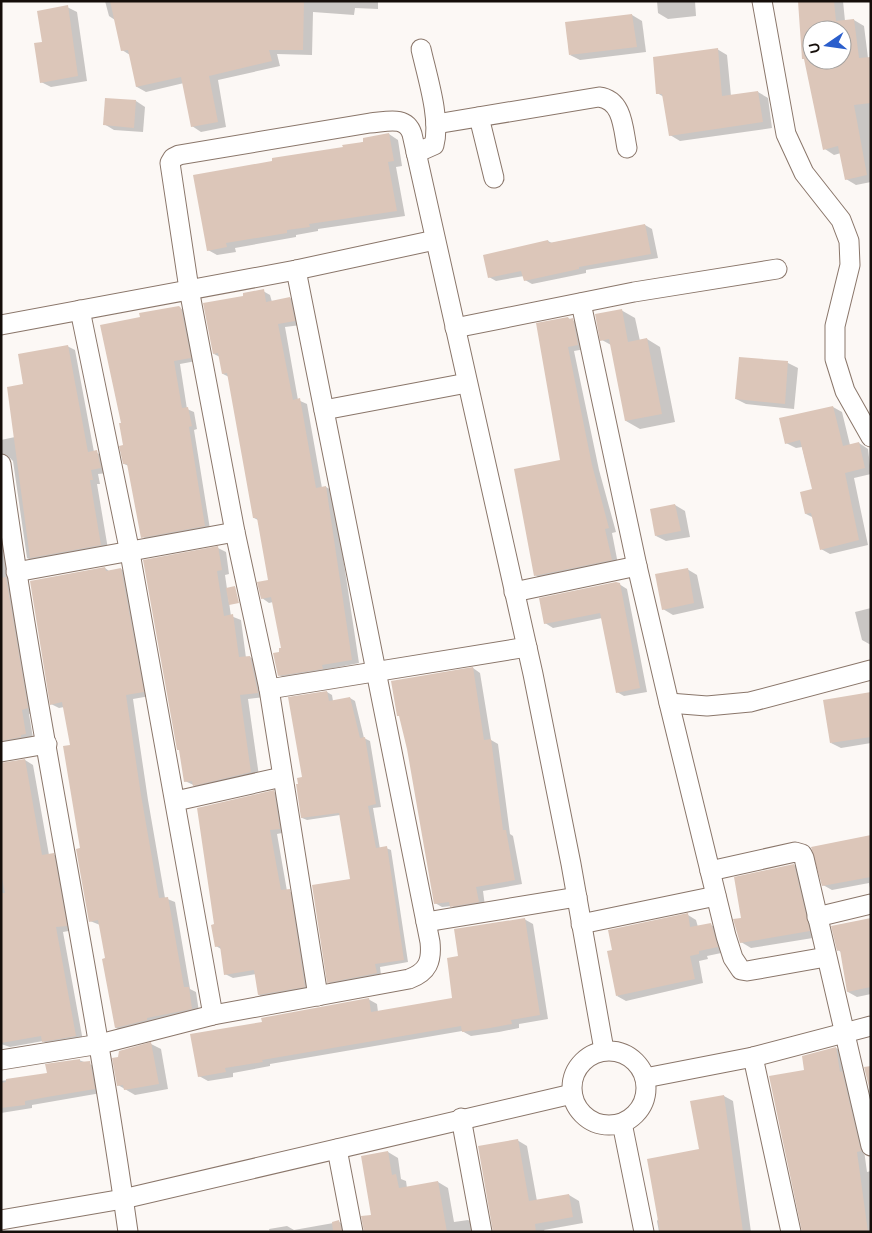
<svg xmlns="http://www.w3.org/2000/svg" width="872" height="1233" viewBox="0 0 872 1233" font-family="Raleway,sans-serif">
	<style>
		.shadow { fill: #0003; fill-rule: evenodd }
		.building { fill: #dcc6b9; fill-rule: evenodd }
		.lines { fill: none; stroke-linecap: round; stroke-linejoin: round }
		.minor-casing { stroke: #8a766a; stroke-width: 21 }
		.minor { stroke: #fff; stroke-width: 19 }
	</style>
	<rect width="100%" height="100%" fill="#fcf8f5"/>
	<g class="shadow">
		<path d="M105 1H378V9L355 8 354 15 313 12 312 55 277 54 280 66 218 80 226 127 201 132 192 126 184 83 146 92 137 87 130 55 122 50 115 20 109 16Z"/>
		<path d="M657 1H695L696 16 668 19 658 13Z"/>
		<path d="M799 1H843L845 21 854 20 864 26 868 58H871V182L856 185 846 179 841 153 834 155 825 149ZM812 30H842V60H812Z"/>
		<path d="M67 7 77 12 87 81 51 87 41 82 43 43Z"/>
		<path d="M632 15 642 21 646 52 580 60 570 55Z"/>
		<path d="M717 49 727 55 731 96 758 92 768 98 772 128 680 141 670 135 664 97 657 93Z"/>
		<path d="M136 101 145 107 143 132 114 130 104 124Z"/>
		<path d="M389 134 398 140 402 166 396 167 405 216 318 229V231L296 235V237L235 248 236 252 217 255 208 250 344 148Z"/>
		<path d="M645 225 652 229 658 258 586 270V273L532 284 525 280 524 276 496 281 489 277 548 241 552 243Z"/>
		<path d="M263 291 270 295 272 302 290 298 297 302 301 325 285 327 298 400 307 404 322 488 326 487 333 491 359 663 329 669 330 672 286 679 279 675 282 649 273 602 269 603 262 598 269 581 258 520 254 518 229 377 223 374 220 357 214 354 245 297Z"/>
		<path d="M178 307 187 312 196 361 180 364 187 409 194 412 197 429 194 430 210 529 148 540 143 537 129 466 124 464 122 424 141 318Z"/>
		<path d="M621 310 635 318 640 341 647 339 660 347 675 422 640 429 626 421 611 345 602 340Z"/>
		<path d="M568 318 580 324 585 349 574 351 599 470 616 532 612 533 618 564 543 580 535 575 561 461Z"/>
		<path d="M67 346 75 350 94 452 105 456 108 473 98 474 100 484H97L108 549 35 562 27 558 13 461 10 458 1 460V440L15 437 25 385Z"/>
		<path d="M740 358 788 363 798 368 794 409 746 404 736 399Z"/>
		<path d="M833 407 842 412 850 445 859 443 868 449 871 474 854 478 868 545 830 554 821 549 814 518 806 514 813 490 802 447 796 448 786 443Z"/>
		<path d="M1 499 35 713 29 714 33 738 1 749Z"/>
		<path d="M675 505 685 511 690 537 666 541 656 536Z"/>
		<path d="M218 548 226 552 229 574 225 575 231 616 241 620 246 658 250 657 258 662 265 697 248 699 259 776 202 789 185 781Z"/>
		<path d="M105 568 109 571 121 569 128 573 150 696 133 699 148 800 165 898 175 902 190 989 196 992 199 1012 124 1032 116 1028 103 960 106 959 100 925 90 921 71 746 64 707 59 708 51 704Z"/>
		<path d="M687 569 697 575 704 608 673 615 663 609Z"/>
		<path d="M619 584 627 589 647 692 624 696 617 692 602 618 553 628 545 623Z"/>
		<path d="M871 608V645L862 640 855 612Z"/>
		<path d="M473 668 480 673 491 740 498 744 510 834 513 836 522 884 483 891 485 906 459 910 452 906 442 907 435 903Z"/>
		<path d="M327 692 332 695 333 701 350 698 355 701 364 738 370 741 381 807 373 808 380 849 386 848 391 850 408 962 380 967 381 975 333 985 328 982 351 880 340 815 307 820 302 818 304 778Z"/>
		<path d="M871 694V743L841 748 831 743Z"/>
		<path d="M25 760 33 765 49 855 53 854 61 859 74 930 63 932 83 1041 51 1046 43 1041 10 1047 1 1044V763Z"/>
		<path d="M274 792 281 796 287 832 277 834 287 891 297 894 312 990 266 999 259 995 256 974 233 978 225 974 221 949 216 946 215 926Z"/>
		<path d="M871 836V893L869 883 832 890 823 885Z"/>
		<path d="M794 865 803 871 819 937 751 948 741 942 743 919Z"/>
		<path d="M688 915 696 920 698 927 711 925 720 930 726 952 707 956 708 959 699 961 703 983 626 1001 617 996Z"/>
		<path d="M524 919 533 924 548 1019 519 1024V1028L499 1032 471 1036 462 1031 270 1064V1066L233 1073V1077L208 1081 199 1076 264 1023 368 999 377 1004 378 1012 453 999Z"/>
		<path d="M871 919V994L857 997 848 992 841 952 838 950Z"/>
		<path d="M151 1044 161 1049 168 1089 135 1095 118 1085Z"/>
		<path d="M836 1048 844 1053 860 1121 867 1172 871 1171V1232H803L805 1071Z"/>
		<path d="M79 1060 97 1067 101 1093 32 1105V1108L1 1113V1081L48 1074Z"/>
		<path d="M724 1096 733 1101 751 1232H659L657 1221 700 1150 692 1102Z"/>
		<path d="M517 1140 527 1146 537 1201 569 1195 579 1201 583 1223 544 1230 545 1232H494Z"/>
		<path d="M388 1152 398 1158 401 1179 406 1181 407 1188 438 1182 448 1188 454 1222 468 1220 478 1226 479 1232H365L372 1216Z"/>
		<path d="M339 1222 349 1228 350 1232H270L269 1229 287 1226 294 1230Z"/>
	</g>
	<g class="building">
		<path d="M110 1H304L303 50H269L272 61 209 76 218 122 191 127 181 77 136 87 128 50 121 51Z"/>
		<path d="M798 1H834L836 21 854 19 859 58 871 57V103L854 105 867 175 845 180 838 146 823 150 804 59H802ZM812 30H842V60H812Z"/>
		<path d="M68 5 78 76 40 83 34 43 42 42 37 11Z"/>
		<path d="M632 14 637 47 569 55 565 22Z"/>
		<path d="M718 48 722 96 758 91 763 122 669 136 662 94H656L653 57Z"/>
		<path d="M105 98 136 100 134 128 103 125Z"/>
		<path d="M389 133 394 161 388 162 397 211 309 224 310 227 287 230V233L226 243 227 247 207 251 193 175 272 161V158L343 147 342 145 363 142V138Z"/>
		<path d="M645 224 651 254 579 267V269L524 281 521 271 488 278 483 255 548 240 549 243Z"/>
		<path d="M264 289 266 302 290 297 295 321 278 324 293 400 300 398 316 488 326 486 352 660 322 665 323 669 278 676 273 653 279 652V648H281L271 597 261 599 257 582 268 580 257 518H253L227 373 222 374 218 353 213 354 203 303 243 296V293Z"/>
		<path d="M179 306 181 308 191 358 174 361 182 408 188 407 192 426 189 427 205 526 141 538 127 464H123L119 446 123 445 119 423H121L100 325 140 317 139 313Z"/>
		<path d="M622 309 628 342 647 338 662 414 625 421 609 339 600 341 595 314Z"/>
		<path d="M568 317 569 319 573 318 578 345 568 347 592 465 609 528 605 529 612 560 534 576 514 469 560 460 536 323Z"/>
		<path d="M68 345 88 452 97 450 101 468 91 470 93 480H90L101 545 30 558 7 387 23 384 18 354Z"/>
		<path d="M739 357 788 361 785 404 735 399Z"/>
		<path d="M833 406 843 446 859 442 865 468 845 473 859 540 820 550 811 513 805 514 800 492 812 489 800 440 785 444 779 418Z"/>
		<path d="M675 504 681 531 655 536 650 509Z"/>
		<path d="M218 546 222 570 217 571 224 616 233 614 239 657 250 656 258 693 240 695 251 772 193 786 192 781 184 782 179 750H177L143 560Z"/>
		<path d="M105 567 106 571 121 568 144 692 126 695 141 795 159 898 168 897 184 987H189L192 1009 147 1018V1020L115 1028 102 959 105 958 98 920 89 922 76 849 80 848 63 746 70 745 62 702 50 705 30 581Z"/>
		<path d="M688 568 694 603 662 610 655 574Z"/>
		<path d="M6 577 28 708 22 710 26 734 21 735V737L1 741V578Z"/>
		<path d="M616 582 620 583 640 688 616 693 600 613 544 624 539 598Z"/>
		<path d="M235 586 239 603 229 605 226 588Z"/>
		<path d="M473 667 484 740 491 739 503 830H506L515 880 476 887 479 902 450 907 449 902 434 904 407 749 399 716H397L391 681Z"/>
		<path d="M327 691 329 701 350 697 360 738 365 737 376 804 368 806 376 848 387 846 404 960 375 964 377 973 327 983 312 885 350 879 339 813 301 818 296 784H298L297 778 302 777 288 697Z"/>
		<path d="M871 692V737L830 743 823 700Z"/>
		<path d="M25 759 42 855 54 853 67 926 56 927 76 1036 42 1042 41 1036 1 1043V893H5L1 874V763Z"/>
		<path d="M274 790 280 829 270 830 281 890 290 889 305 987 258 995 254 970 224 975 220 946 215 947 211 925 214 924 197 808Z"/>
		<path d="M871 835V877L822 886 811 847Z"/>
		<path d="M794 864 810 931 740 943 733 919 741 918 734 877Z"/>
		<path d="M688 913 690 927 711 923 718 947 699 951V954L690 956 695 979 616 996 607 951 612 950 608 930Z"/>
		<path d="M525 918 540 1015 511 1020 512 1024 490 1028 462 1032 461 1026 262 1060 263 1062 225 1068 226 1072 198 1077 190 1034 262 1022 261 1018 369 998 371 1012 452 998 447 958 458 956 454 929Z"/>
		<path d="M871 918V987L847 992 840 950 837 951 831 926Z"/>
		<path d="M151 1042 159 1084 124 1090 123 1085 117 1086 112 1058 118 1057 119 1051Z"/>
		<path d="M836 1047 840 1072 842 1071 861 1151 857 1152 868 1232H802L769 1076 804 1070 802 1056Z"/>
		<path d="M80 1059V1062L90 1061 95 1089 47 1097 25 1101V1105L1 1108V1083L6 1082V1079L47 1073 45 1064Z"/>
		<path d="M871 1066V1095L864 1067Z"/>
		<path d="M724 1095 743 1232H660L647 1159 699 1149 690 1101Z"/>
		<path d="M518 1139 529 1201 569 1194 573 1217 535 1224 536 1232H493L478 1146Z"/>
		<path d="M388 1151 392 1175 396 1174 399 1188 438 1181 447 1232H364L361 1216 371 1215 361 1156Z"/>
		<path d="M339 1220 342 1232H333L332 1222Z"/>
	</g>
	<g class="lines">
		<g class="minor-casing">
			<g id="minor">
				<path d="M762 1 786 134 804 173 841 220 849 241 850 265 835 326V359L845 391 871 437"/>
				<path d="M479 117 494 178"/>
				<path d="M436 124 599 97C623 100 623 128 627 148"/>
				<path d="M416 153 434 145C441 119 427 76 421 49"/>
				<path d="M581 303 637 566 669 703 726 936 733 958 741 970 747 971 826 957"/>
				<path d="M80 310 130 553 213 1015"/>
				<path d="M1 325 296 270 435 240"/>
				<path d="M455 328 634 292 777 269"/>
				<path d="M324 410 467 383"/>
				<path d="M1 464C36 721 92 975 128 1232"/>
				<path d="M16 572 235 532"/>
				<path d="M514 592 637 566"/>
				<path d="M269 689 527 647"/>
				<path d="M669 703 707 706 750 702 871 670"/>
				<path d="M1 752 47 744"/>
				<path d="M176 801 282 777"/>
				<path d="M710 871 795 852 802 854 804 858 871 1146"/>
				<path d="M817 917 871 904"/>
				<path d="M426 922 577 897"/>
				<path d="M581 924 716 896"/>
				<path d="M318 996 269 689 235 532 189 289 170 163 173 158 179 155 370 123C386 122 406 115 412 134L533 674 571 864 604 1050"/>
				<circle cx="609" cy="1088" r="37"/>
				<path d="M753 1057 791 1232"/>
				<path d="M1 1060 100 1044 213 1015 409 979C428 972 432 961 430 942L296 270"/>
				<path d="M645 1078 753 1057 871 1026"/>
				<path d="M461 1118 482 1232"/>
				<path d="M622 1123 644 1232"/>
				<path d="M337 1149 353 1232"/>
				<path d="M1 1220 123 1199 572 1094"/>
			</g>
		</g>
		<use href="#minor" class="minor"/>
	</g>
	<rect width="872" height="1233" fill="none" stroke="#150e0a" stroke-width="5"/>
	<g transform="translate(827 45) rotate(257)"><circle r="24" fill="#ffffff" stroke="#a19f9d"/>
	<path d="M0-4L9 19L0 12L-9 19Z" fill="#2a5ecc"/>
	<text y="-8" font-size="14" font-weight="bold" text-anchor="middle" fill="#150e0a">U</text>
	</g>
</svg>
